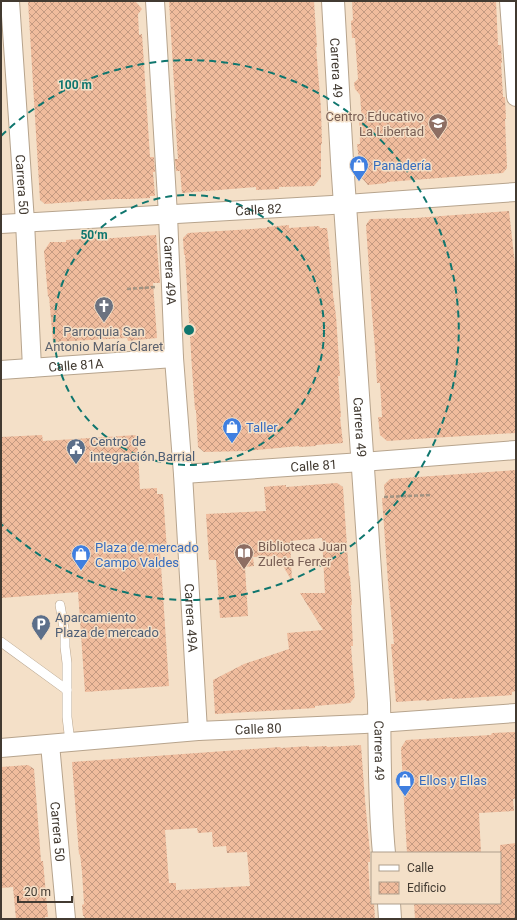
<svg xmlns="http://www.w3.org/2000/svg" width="517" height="920" viewBox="0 0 517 920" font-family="Roboto,sans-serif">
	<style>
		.building { fill: url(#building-cross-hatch); fill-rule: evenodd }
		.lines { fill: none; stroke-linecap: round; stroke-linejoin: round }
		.lane-casing { stroke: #b7a48d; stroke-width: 10 }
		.street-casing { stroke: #b7a48d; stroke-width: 20 }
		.secondary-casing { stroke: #b7a48d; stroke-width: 24 }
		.path { stroke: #a19382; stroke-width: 2.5; stroke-dasharray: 4 2; stroke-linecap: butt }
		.lane { stroke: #fff; stroke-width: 9 }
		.street { stroke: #fff; stroke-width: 18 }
		.secondary { stroke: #fff; stroke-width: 22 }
		.ring { fill: none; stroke: #0f766e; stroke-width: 2; stroke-dasharray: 7 5 }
		.labels { text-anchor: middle; stroke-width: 3; stroke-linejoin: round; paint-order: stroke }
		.street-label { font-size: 13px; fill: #423a31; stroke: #f4e0c8 }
		.education-label { font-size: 13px; fill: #785e54; stroke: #f4e0c8; text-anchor: end }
		.shop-label { font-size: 13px; fill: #366cbe; stroke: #f4e0c8; text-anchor: start }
		.worship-label { font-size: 13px; fill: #5b616d; stroke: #f4e0c8 }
		.service-label { font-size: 13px; fill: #4e5e75; stroke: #f4e0c8; text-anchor: start }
		.centre { fill: #0f766e; stroke: #f4e0c8; stroke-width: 2 }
		.ring-label { font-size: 12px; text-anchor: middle; font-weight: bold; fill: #0f766e; stroke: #f4e0c8; stroke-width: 3; stroke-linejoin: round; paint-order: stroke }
	</style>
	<defs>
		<pattern id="building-cross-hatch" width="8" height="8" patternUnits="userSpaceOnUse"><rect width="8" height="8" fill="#f0bc9d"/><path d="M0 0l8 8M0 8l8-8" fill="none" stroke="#c49a81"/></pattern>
	</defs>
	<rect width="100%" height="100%" fill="#f4e0c8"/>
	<g class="building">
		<path d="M28 1H135L142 9 138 14 139 35 142 34 150 157H154L155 172H153L155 196H150V198L129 199H114L45 204 40 200Z"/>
		<path d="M169 1H314L317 47H316L321 109 322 144H321V177L314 186 279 187V189L256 190V187L182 193 180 171H176L175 159H178L175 118H176Z"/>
		<path d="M352 1H496L498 45H501L502 63H501L502 79 503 97H505L506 119H505L507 168 503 173 400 181H401L387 182V183L368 185 361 177 357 144H360L359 122H362L360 95 355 89 354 83 358 79 355 38H352L351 21 353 20Z"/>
		<path d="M509 211 516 273V433L431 438 387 441 380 435 378 417H382L381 399 380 383H377L375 348 372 314 366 225 370 219 415 218Z"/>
		<path d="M289 225V228L319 226 320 228H327L331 265 333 295 336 316 340 376H338L341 417H340L343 443 316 445V446L299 447V446L245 451 204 452 198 447 196 410H195L192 369 185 255H184L183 238 188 233 267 228V227Z"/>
		<path d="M156 235 160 283H153L157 338 128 341 127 338 53 342 49 296 48 297 44 251 50 242H66V240L99 238V239Z"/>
		<path d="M42 435 43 441 137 435 140 489 157 488V494H163L167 550H160L169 686 85 692 78 592 1 598V437Z"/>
		<path d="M516 470V691L512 692V695L452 699V698L426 701V700L396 702 391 644H394L388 582 382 498H385L384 485 390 479Z"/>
		<path d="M337 483 343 487 349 576H350L352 605H351L353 646H351L355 697 350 703 315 706V708L215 714 213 680 244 664 289 649 287 633 323 630 300 593H325L322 538 290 541 292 581 277 556 253 557 254 566 245 567 248 616 220 618 216 560H209L206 514 266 511 264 487 286 485V487Z"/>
		<path d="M516 732V799H513L514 811 479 813 481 853H407L404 802 401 748 406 740 491 735 492 733Z"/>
		<path d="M361 745 365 800 370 853V862H368L370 896H372V903H374L375 919H85L84 916H83L82 905 84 904 82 872 80 854 79 855 72 762 239 750 280 747 281 748 309 746V747L327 746V747ZM197 828 198 833 212 832 213 847 226 846 227 853 247 852 250 886 176 890V883H169L165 830Z"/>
		<path d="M28 765 34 769 41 861H43L46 895 48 917H45V919H16L13 887 1 888V767Z"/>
		<path d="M516 843V919H415L414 903H500V845Z"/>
	</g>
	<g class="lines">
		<g class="lane-casing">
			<g id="lane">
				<path d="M60 605 65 634V647L67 663V717L70 742"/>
				<path d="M1 642 67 690"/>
			</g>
		</g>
		<g class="street-casing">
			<g id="street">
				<path id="s1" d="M10 1 25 222 32 368"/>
				<path id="s2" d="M155 1 168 215 174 358 183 474 198 731"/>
				<path d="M509 1 516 97"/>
				<path id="s3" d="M1 224 332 205 516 192"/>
				<path id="s4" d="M1 370 174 358"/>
				<path id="s5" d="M183 474 362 462 516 450"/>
				<path id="s6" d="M50 744 66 919"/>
				<path id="s7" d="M1 748 198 731 364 724 516 713"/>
			</g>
		</g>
		<g class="secondary-casing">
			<g id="secondary">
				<path id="s8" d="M333 1 342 161 379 703C380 753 379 803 384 853"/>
				<path d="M389 903 390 919"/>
			</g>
		</g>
		<g class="path">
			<path d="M127 289 155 287"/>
			<path d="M384 497 430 495"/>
		</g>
		<use href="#lane" class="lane"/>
		<use href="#street" class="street"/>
		<use href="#secondary" class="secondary"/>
	</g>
	<g class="ring">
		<circle cx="189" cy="330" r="135"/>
		<path d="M1 136A270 270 0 1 1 1 524"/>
	</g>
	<defs>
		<g id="school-pin" transform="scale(1)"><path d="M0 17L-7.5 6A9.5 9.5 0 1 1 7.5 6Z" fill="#8d6e63" stroke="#f4e0c8"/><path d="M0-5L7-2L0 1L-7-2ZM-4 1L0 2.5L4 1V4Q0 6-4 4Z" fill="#fff"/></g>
		<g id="shop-pin" transform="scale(1)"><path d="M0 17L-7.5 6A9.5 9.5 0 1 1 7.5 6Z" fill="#3f7fe0" stroke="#f4e0c8"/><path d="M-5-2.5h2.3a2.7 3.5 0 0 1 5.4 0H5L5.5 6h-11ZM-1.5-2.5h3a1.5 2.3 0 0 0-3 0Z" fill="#fff"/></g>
		<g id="church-pin" transform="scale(1)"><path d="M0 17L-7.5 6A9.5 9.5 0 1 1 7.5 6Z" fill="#6b7280" stroke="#f4e0c8"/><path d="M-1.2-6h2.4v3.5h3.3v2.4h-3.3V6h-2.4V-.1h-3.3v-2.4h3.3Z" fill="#fff"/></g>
		<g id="civic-pin" transform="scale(1)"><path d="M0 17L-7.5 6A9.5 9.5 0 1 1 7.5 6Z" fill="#5c6f8a" stroke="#f4e0c8"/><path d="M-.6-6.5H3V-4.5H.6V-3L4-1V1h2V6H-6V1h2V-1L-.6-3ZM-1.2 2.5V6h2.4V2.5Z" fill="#fff"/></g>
		<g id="library-pin" transform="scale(1)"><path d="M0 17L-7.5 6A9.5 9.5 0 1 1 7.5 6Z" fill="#8d6e63" stroke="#f4e0c8"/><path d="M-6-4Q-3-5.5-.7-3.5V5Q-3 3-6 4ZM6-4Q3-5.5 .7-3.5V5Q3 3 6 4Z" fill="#fff"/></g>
		<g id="parking-pin" transform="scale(1)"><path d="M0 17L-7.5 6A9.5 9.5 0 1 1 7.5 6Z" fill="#5c6f8a" stroke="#f4e0c8"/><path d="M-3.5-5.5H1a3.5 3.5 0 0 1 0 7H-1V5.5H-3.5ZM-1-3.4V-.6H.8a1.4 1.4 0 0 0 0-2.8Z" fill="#fff"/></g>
	</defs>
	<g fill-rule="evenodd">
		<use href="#school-pin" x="438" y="123"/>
		<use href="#shop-pin" x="359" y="165"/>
		<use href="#church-pin" x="104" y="306"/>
		<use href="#shop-pin" x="232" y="427"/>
		<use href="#civic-pin" x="76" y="448"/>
		<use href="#library-pin" x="244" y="553"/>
		<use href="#shop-pin" x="81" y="554"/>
		<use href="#parking-pin" x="41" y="624"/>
		<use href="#shop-pin" x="405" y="780"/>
	</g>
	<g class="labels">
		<g class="street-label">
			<text dy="5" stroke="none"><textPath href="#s8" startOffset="67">Carrera 49</textPath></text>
			<text dy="5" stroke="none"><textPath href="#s1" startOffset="184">Carrera 50</textPath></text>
			<text dy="5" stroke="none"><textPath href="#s3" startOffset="258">Calle 82</textPath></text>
			<text dy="5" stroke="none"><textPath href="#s2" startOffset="270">Carrera 49A</textPath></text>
			<text dy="5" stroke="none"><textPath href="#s4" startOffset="75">Calle 81A</textPath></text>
			<text dy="5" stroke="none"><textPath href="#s8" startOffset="427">Carrera 49</textPath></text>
			<text dy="5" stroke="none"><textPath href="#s5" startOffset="131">Calle 81</textPath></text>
			<text dy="5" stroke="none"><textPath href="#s2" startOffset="618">Carrera 49A</textPath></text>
			<text dy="5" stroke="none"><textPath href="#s7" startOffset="258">Calle 80</textPath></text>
			<text dy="5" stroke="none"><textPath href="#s8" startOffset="751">Carrera 49</textPath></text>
			<text dy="5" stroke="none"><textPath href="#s6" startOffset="88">Carrera 50</textPath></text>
		</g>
		<g class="education-label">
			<text x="424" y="121">Centro Educativo<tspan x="424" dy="15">La Libertad</tspan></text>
			<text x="258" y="551" text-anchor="start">Biblioteca Juan<tspan x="258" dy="15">Zuleta Ferrer</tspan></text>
		</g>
		<g class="shop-label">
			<text x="373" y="170">Panadería</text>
			<text x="246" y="432">Taller</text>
			<text x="95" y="552">Plaza de mercado<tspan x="95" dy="15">Campo Valdes</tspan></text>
			<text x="419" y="785">Ellos y Ellas</text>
		</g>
		<g class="worship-label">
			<text x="104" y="336">Parroquia San<tspan x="104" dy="15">Antonio María Claret</tspan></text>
		</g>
		<g class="service-label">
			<text x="90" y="446">Centro de<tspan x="90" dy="15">integración Barrial</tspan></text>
			<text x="55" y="622">Aparcamiento<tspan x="55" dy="15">Plaza de mercado</tspan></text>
		</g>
	</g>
	<circle cx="189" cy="330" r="6" class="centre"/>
	<g class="ring-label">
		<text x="75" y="89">100 m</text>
		<text x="94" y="239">50 m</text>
	</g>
	<rect width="517" height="920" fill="none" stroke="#423a31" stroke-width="4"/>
	<rect x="371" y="852" width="130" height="52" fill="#f4e0c8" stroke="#ad9e8c"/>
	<rect x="379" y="865" width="20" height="6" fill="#ffffff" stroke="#ad9e8c"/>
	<text x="407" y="872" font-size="12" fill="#423a31">Calle</text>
	<rect x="379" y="882" width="20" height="12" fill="url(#building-cross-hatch)" stroke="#ad9e8c"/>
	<text x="407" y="892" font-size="12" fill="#423a31">Edificio</text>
	<path d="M18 896v6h54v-6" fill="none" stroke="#423a31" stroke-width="2"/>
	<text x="24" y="896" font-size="12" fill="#423a31" stroke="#f4e0c8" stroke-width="3" paint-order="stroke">20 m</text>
</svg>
